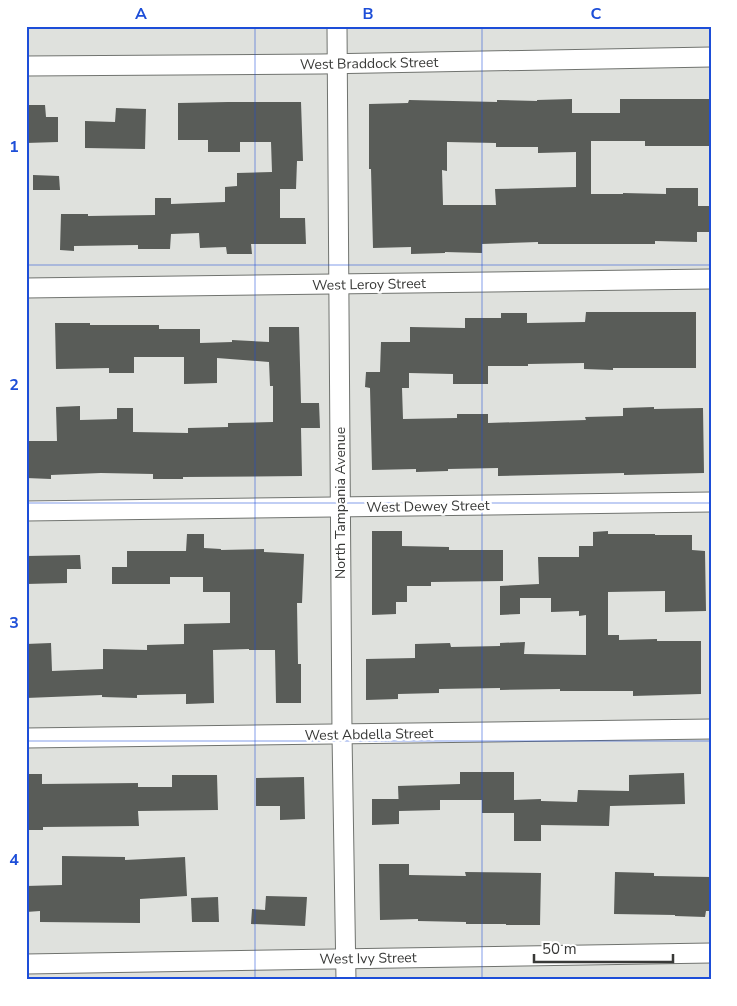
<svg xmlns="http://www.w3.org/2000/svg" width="737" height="1006" viewBox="0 0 737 1006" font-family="'Nunito Sans',sans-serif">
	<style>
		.building { fill: #595c58; fill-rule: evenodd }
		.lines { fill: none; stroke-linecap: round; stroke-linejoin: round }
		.minor-casing { stroke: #70736f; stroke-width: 21 }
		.minor { stroke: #fff; stroke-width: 19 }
		.grid { fill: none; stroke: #1d4ed8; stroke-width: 1; stroke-opacity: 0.55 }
		.labels { text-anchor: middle; stroke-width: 5; stroke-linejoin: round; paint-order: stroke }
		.street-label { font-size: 14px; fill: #383937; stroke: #fff }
		.neatline { fill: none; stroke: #1d4ed8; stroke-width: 2 }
		.grid-label { font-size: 16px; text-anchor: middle; font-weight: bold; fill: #1d4ed8 }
	</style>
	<rect width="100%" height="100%" fill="#dfe1dd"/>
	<g class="building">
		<path d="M572 99V113H620V99H711V146H645V141H591V194H623V193L666 194V188H698V206H711V232H697V242L655 241V244H538V242L482 244V253L445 252V253L411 254V247L373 248 371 169H369V104L408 103 409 100 497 102V100L537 101V100ZM447 142 496 143V147H538V153L576 152V187L495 189 496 205H443L442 170 447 171Z"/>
		<path d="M228 102H301L303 161H297L296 189H280V218H305L306 244H251L252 254H227L226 247 200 248 199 233 171 234 170 249H138V245L74 246V251L60 250 61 214H88V216L155 215V198H171V204L225 202V187L237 186V173L272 172 271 142H240V152H208V140H178V103Z"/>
		<path d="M26 105H45L46 117H58V142L26 143Z"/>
		<path d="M116 108 146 109 145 149 85 148V121L115 122Z"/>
		<path d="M33 175 59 176 60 190H33Z"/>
		<path d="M586 312H696V368H613V370L584 369V363L528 364V366H488V384H453V374L409 373V388H402L403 419 457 418V414H488V423L586 420 585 417 623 416V408L654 407V409L703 408 704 473 624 475V473L498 476V468L448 469V471L416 472V469L372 470 370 388 365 387 366 372H380L381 342H410V327L465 328V318H501V313H527V323L585 322Z"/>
		<path d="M55 323H90V325H159V329H200V343L232 342V340L269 342V327H299L301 403H319L320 428H301L302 476 183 477V479H153V474L101 473 51 475V479L26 478V441H57L56 407 80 406V420L117 419V408H133V432L188 433V428L228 427V423L273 422V386H270L269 362 217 358V383L184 384V357H134V373H109V368L56 369Z"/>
		<path d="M372 531H402V546L449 547V550H503V581L431 582V586H407V602H396V614L372 615Z"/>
		<path d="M608 531V534H655V535H692V550L705 551 706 611 665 612V591L608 592V635H619V640L657 639V641H701V694L633 696V691H560V689L500 690V688L439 689V693L398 694V699L366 700V659L415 658V644L450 643 451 647 500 646V643L525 642 524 654 586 655V615L579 616V611L551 612V598H520V614L500 615V586L539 584 538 557H579V546H593V532Z"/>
		<path d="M187 534H204V548L221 549V550L264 549V552L304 554 302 603H297L298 664H301V703H276L275 650H249V649L213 650 214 703 186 704V694L137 695V698L102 697V695L26 698V644L51 643 52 671 103 669V649L147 650V645L184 644V624L230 623V592H203V577H170V584H112V567H127V551H186Z"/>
		<path d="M80 555 81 569H67V583L26 584V556Z"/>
		<path d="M460 772H514V800L541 799V801L577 802 578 790 629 791V775L684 773 685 804 610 806 609 826 541 825V841H514V813H482V800H440V810L399 811 398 786 460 784Z"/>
		<path d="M26 774H42V784L138 783V787H172V775H217L218 810 138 811 139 826 43 827V830H26Z"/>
		<path d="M304 777 305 819 280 820V806H256V778Z"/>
		<path d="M372 799H399V824L372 825Z"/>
		<path d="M62 856 125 857V860L185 857 187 896 140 899V923L40 922V911L26 912V886L62 885Z"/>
		<path d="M379 864H409V875L466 876 465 872 541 873 540 925H506V924H466V922L418 921V919L380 920Z"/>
		<path d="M615 872 654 873V876L711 877V911H706L705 917 675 916V915L614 914Z"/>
		<path d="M266 896 307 897 305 926 251 924 252 909 265 910Z"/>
		<path d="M218 897 219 922H192L191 898Z"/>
	</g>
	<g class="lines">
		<g class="minor-casing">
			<g id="minor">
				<path d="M337 26 342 734 346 980"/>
				<path d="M26 66 321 64 711 57"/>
				<path d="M26 288 711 279"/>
				<path d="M26 511 711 502"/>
				<path d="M26 738 711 729"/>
				<path d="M26 964 711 953"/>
			</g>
		</g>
		<use href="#minor" class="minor"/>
	</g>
	<path class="grid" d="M255 26V980M482 26V980M26 265H711M26 503H711M26 741H711"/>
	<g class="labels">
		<g class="street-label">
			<text transform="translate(369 63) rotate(-1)" y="5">West Braddock Street</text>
			<text transform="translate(369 284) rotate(-1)" y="5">West Leroy Street</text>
			<text transform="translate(340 503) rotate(-90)" y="5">North Tampania Avenue</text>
			<text transform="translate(428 506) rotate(-1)" y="5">West Dewey Street</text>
			<text transform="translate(369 734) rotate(-1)" y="5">West Abdella Street</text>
			<text transform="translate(368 958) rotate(-1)" y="5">West Ivy Street</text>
		</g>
	</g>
	<rect width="737" height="1006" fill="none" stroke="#ffffff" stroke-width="55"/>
	<path d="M534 954v8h139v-8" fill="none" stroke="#383937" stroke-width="2.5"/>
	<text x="542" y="954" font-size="15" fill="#383937" stroke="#ffffff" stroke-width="4" paint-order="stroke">50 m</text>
	<rect x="28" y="28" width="682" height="950" class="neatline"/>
	<g class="grid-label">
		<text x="141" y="19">A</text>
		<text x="368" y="19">B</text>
		<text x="596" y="19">C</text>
		<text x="14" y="152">1</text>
		<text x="14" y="390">2</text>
		<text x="14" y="628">3</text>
		<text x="14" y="865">4</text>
	</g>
</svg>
